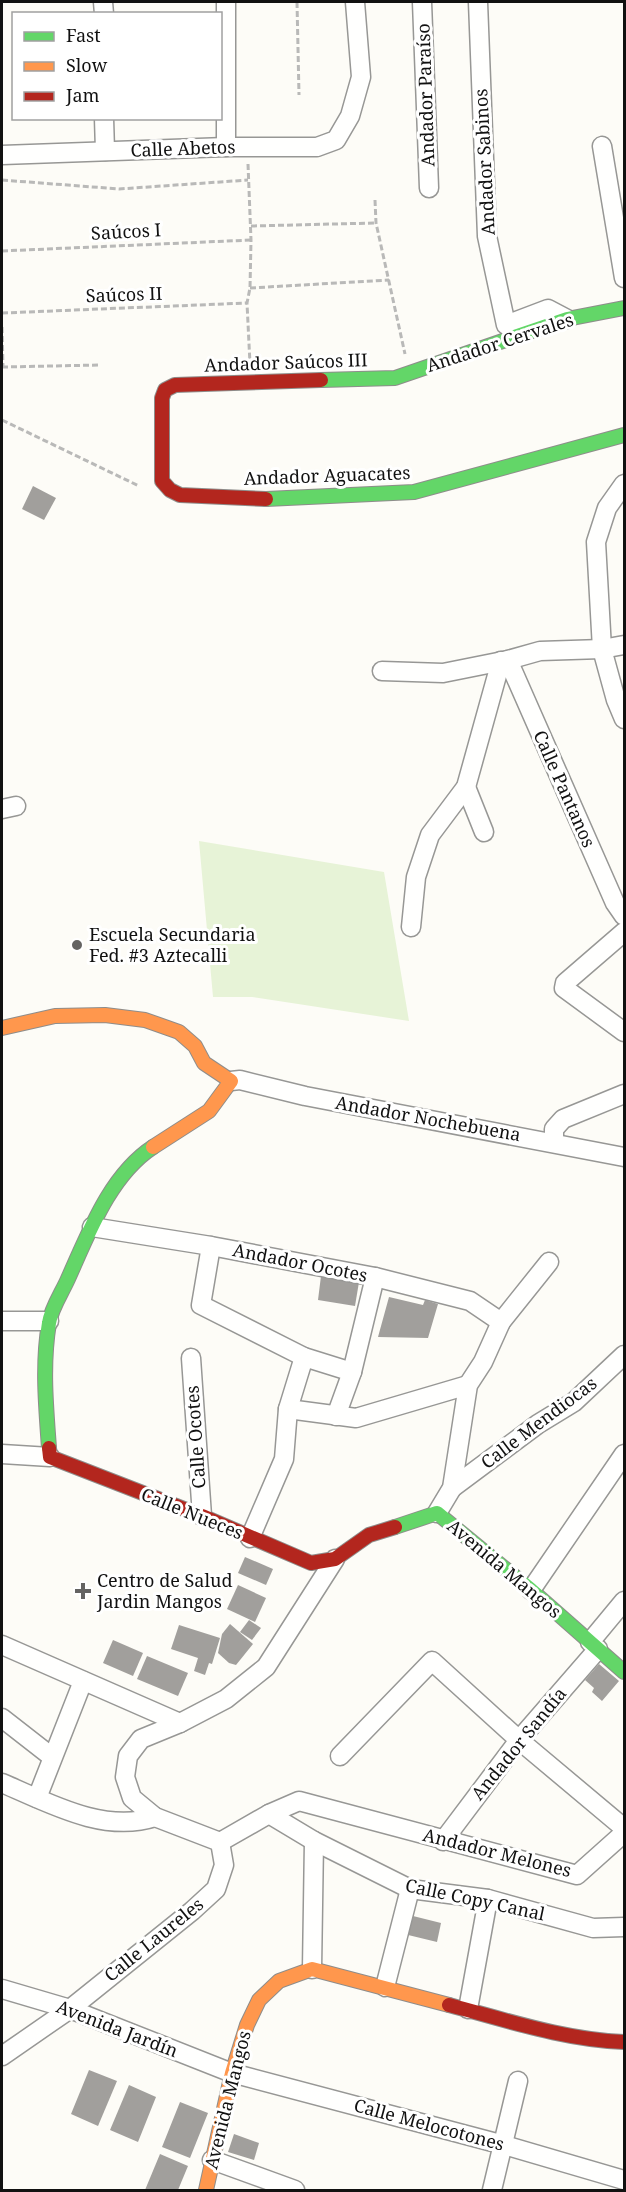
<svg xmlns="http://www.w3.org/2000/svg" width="626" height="2192" viewBox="0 0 626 2192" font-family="'Noto Serif',serif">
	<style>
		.green { fill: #e7f3d7 }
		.building { fill: #a19f9c }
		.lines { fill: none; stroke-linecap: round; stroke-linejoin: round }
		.street-casing { stroke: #979795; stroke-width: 21 }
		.fast-casing { stroke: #8e8d8b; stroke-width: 16 }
		.slow-casing { stroke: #8e8d8b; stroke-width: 16 }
		.jam-casing { stroke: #8e8d8b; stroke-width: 16 }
		.path { stroke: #b9b9b8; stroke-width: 3; stroke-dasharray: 6 3; stroke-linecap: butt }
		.street { stroke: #fffffe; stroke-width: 18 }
		.fast { stroke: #63d668; stroke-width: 14 }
		.slow { stroke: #ff974d; stroke-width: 14 }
		.jam { stroke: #b3261e; stroke-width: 14 }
		.poi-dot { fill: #646362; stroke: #fff; stroke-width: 2 }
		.labels { text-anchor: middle; stroke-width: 6; stroke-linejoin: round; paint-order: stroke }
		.street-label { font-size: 18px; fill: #111; stroke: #fff }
		.poi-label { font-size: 18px; fill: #111; stroke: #fff; text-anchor: start }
	</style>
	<rect width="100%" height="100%" fill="#fdfcf7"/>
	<path class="green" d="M199 841 384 872 409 1021 252 997H213Z"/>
	<g class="building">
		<path d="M33 486 56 498 44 520 22 509Z"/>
		<path d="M321 1276 359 1282 355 1306 318 1300Z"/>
		<path d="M389 1297 423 1305 425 1300 438 1304 428 1338 378 1337Z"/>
		<path d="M245 1557 273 1569 266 1585 238 1573Z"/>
		<path d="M238 1585 266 1598 255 1622 227 1609Z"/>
		<path d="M249 1620 261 1628 252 1640 240 1632Z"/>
		<path d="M230 1624 253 1644 236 1665 229 1663 218 1653 222 1634Z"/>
		<path d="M179 1625 220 1638 212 1664 209 1663 205 1675 194 1671 198 1658 171 1649Z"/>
		<path d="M113 1640 143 1653 133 1676 103 1663Z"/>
		<path d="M147 1656 188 1673 178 1696 137 1679Z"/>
		<path d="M599 1664 619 1681 602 1701 592 1692 594 1688 585 1680Z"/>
		<path d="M409 1915 441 1923 437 1942 404 1934Z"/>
		<path d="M89 2070 117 2081 98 2126 71 2114Z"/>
		<path d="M129 2085 156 2097 138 2142 110 2130Z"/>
		<path d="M180 2102 208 2113 190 2158 162 2147Z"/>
		<path d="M234 2134 259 2143 254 2160 228 2152Z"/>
		<path d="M160 2154 188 2166 178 2190H145Z"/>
	</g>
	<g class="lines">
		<g class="street-casing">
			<g id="street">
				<path d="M103 2 104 14"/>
				<path d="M226 2V147"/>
				<path d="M422 2 429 188"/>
				<path d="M478 2 487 236 506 325 548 309 567 319"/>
				<path d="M104 118 105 151"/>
				<path d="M602 146 624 278"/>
				<path d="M2 155 226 147H317L336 140 350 116 361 77 355 2"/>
				<path d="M624 484 607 508 596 542 602 649 616 700 624 719"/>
				<path d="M508 660 615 903 624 916"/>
				<path d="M382 671 443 673 508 660 540 651 602 649 624 645"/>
				<path d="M466 787 484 832"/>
				<path d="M2 809 16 806"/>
				<path d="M411 927 416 877 430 835 466 787 501 661"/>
				<path d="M624 932 565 983 564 988 624 1032"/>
				<path d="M231 1081 240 1080 305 1096 624 1157"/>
				<path d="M554 1142V1129L563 1119 624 1094"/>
				<path d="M92 1227 211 1246 375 1277 470 1301 501 1322"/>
				<path d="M211 1246 201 1305 304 1357 352 1372"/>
				<path d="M2 1321H49"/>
				<path d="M191 1358 202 1516"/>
				<path d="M288 1409 356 1418 468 1385"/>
				<path d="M336 1416 352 1372 375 1277"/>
				<path d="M2 1454 50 1457"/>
				<path d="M452 1488 538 1424 574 1402 624 1355"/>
				<path d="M437 1513 452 1488 468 1385 483 1362 501 1322 549 1262"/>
				<path d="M250 1538 284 1459 288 1409 304 1357"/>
				<path d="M531 1590 624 1454"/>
				<path d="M590 1642 624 1601"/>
				<path d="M2 1645 180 1723"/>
				<path d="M2 1718 52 1757"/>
				<path d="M340 1756 432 1661 519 1740 624 1828"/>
				<path d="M2 1783C49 1803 104 1834 155 1817"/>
				<path d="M37 1798 83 1681"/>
				<path d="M269 1814 314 1841 410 1889 488 1899 593 1928 624 1927"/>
				<path d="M443 1841 519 1740 598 1649"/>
				<path d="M220 1842 269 1814 299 1801 577 1875 624 1833"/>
				<path d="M312 1969 314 1841"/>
				<path d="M385 1987 410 1889"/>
				<path d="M2 1989 70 2009 232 2073 504 2145 624 2180"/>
				<path d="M468 2009 488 1899"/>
				<path d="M2 2056 70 2009 192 1911 216 1889 224 1865 220 1842 155 1817 132 1798 125 1777 128 1756 141 1739 180 1723 226 1699 266 1667 335 1559"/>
				<path d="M212 2160 295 2190"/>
				<path d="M492 2190 518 2081"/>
			</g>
		</g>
		<g class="fast-casing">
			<g id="fast">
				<path d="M321 380 395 378 567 319 624 308"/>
				<path d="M266 499 414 492 624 435"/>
				<path d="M49 1448C46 1406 42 1365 49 1323 51 1309 61 1294 67 1281 88 1235 109 1176 153 1147"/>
				<path d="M395 1527 437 1513 531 1590 624 1672"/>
			</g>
		</g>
		<g class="slow-casing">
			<g id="slow">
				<path d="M2 1028 55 1016 105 1015 145 1020 179 1032 195 1046 204 1063 231 1081 209 1111 153 1147"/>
				<path d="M206 2190 232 2073 247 2025 259 2000 279 1981 312 1969 449 2005"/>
			</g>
		</g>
		<g class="jam-casing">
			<g id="jam">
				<path d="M266 499 180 495 170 490 162 481V398L165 390 175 385 321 380"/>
				<path d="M49 1448 50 1457 202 1516 311 1563 335 1559 369 1535 395 1527"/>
				<path d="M449 2005C506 2020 565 2040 624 2042"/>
			</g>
		</g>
		<g class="path">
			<path d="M297 2 299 95"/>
			<path d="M248 164 251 240 250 288 247 303 250 364"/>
			<path d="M2 180 119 189 248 180"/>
			<path d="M375 200 376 223 405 354"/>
			<path d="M251 226 375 223"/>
			<path d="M2 251 251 240"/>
			<path d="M250 288 389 280"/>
			<path d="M2 313 247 303"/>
			<path d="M2 327 3 367"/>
			<path d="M2 367 99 365"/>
			<path d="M2 420 139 486"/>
		</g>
		<use href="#street" class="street"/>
		<use href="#fast" class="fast"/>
		<use href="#slow" class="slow"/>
		<use href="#jam" class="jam"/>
	</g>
	<g class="poi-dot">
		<circle cx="77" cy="945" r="6"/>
		<path d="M80 1582h6v6h6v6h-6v6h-6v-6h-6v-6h6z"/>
	</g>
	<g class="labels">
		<g class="street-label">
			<text transform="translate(426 95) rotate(-92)" y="6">Andador Paraíso</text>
			<text transform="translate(183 149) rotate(-2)" y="6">Calle Abetos</text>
			<text transform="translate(485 162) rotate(-93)" y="6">Andador Sabinos</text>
			<text transform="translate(126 232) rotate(-3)" y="6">Saúcos I</text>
			<text transform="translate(124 295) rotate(-2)" y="6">Saúcos II</text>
			<text transform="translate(500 343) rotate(-18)" y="6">Andador Cervales</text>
			<text transform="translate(286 363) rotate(-2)" y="6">Andador Saúcos III</text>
			<text transform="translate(327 476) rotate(-2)" y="6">Andador Aguacates</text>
			<text transform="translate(564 789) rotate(66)" y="6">Calle Pantanos</text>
			<text transform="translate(428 1119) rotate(10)" y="6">Andador Nochebuena</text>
			<text transform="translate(300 1263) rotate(11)" y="6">Andador Ocotes</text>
			<text transform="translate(539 1423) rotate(-37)" y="6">Calle Mendiocas</text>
			<text transform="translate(196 1437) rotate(-94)" y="6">Calle Ocotes</text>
			<text transform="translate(192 1514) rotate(22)" y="6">Calle Nueces</text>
			<text transform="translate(504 1569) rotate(40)" y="6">Avenida Mangos</text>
			<text transform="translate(519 1744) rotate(-51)" y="6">Andador Sandía</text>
			<text transform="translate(497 1853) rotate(14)" y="6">Andador Melones</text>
			<text transform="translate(475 1900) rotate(12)" y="6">Calle Copy Canal</text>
			<text transform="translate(154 1940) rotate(-39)" y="6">Calle Laureles</text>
			<text transform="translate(117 2029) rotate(21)" y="6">Avenida Jardín</text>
			<text transform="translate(228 2100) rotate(-76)" y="6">Avenida Mangos</text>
			<text transform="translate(429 2125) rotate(15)" y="6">Calle Melocotones</text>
		</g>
		<g class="poi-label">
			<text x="89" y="941">Escuela Secundaria<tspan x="89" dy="21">Fed. #3 Aztecalli</tspan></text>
			<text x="97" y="1587">Centro de Salud<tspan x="97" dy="21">Jardin Mangos</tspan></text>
		</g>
	</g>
	<rect width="626" height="2192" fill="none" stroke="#111111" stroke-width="6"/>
	<rect x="12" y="12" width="210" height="108" fill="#ffffff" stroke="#a0a0a0" stroke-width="1.5"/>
	<rect x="24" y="32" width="30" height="9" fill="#63d668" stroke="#a0a0a0" stroke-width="1.5"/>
	<text x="66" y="42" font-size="18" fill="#111111">Fast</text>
	<rect x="24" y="62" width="30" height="9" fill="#ff974d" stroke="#a0a0a0" stroke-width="1.5"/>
	<text x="66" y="72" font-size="18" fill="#111111">Slow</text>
	<rect x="24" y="92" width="30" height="9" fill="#b3261e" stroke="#a0a0a0" stroke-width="1.5"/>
	<text x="66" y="102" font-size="18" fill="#111111">Jam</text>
</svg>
